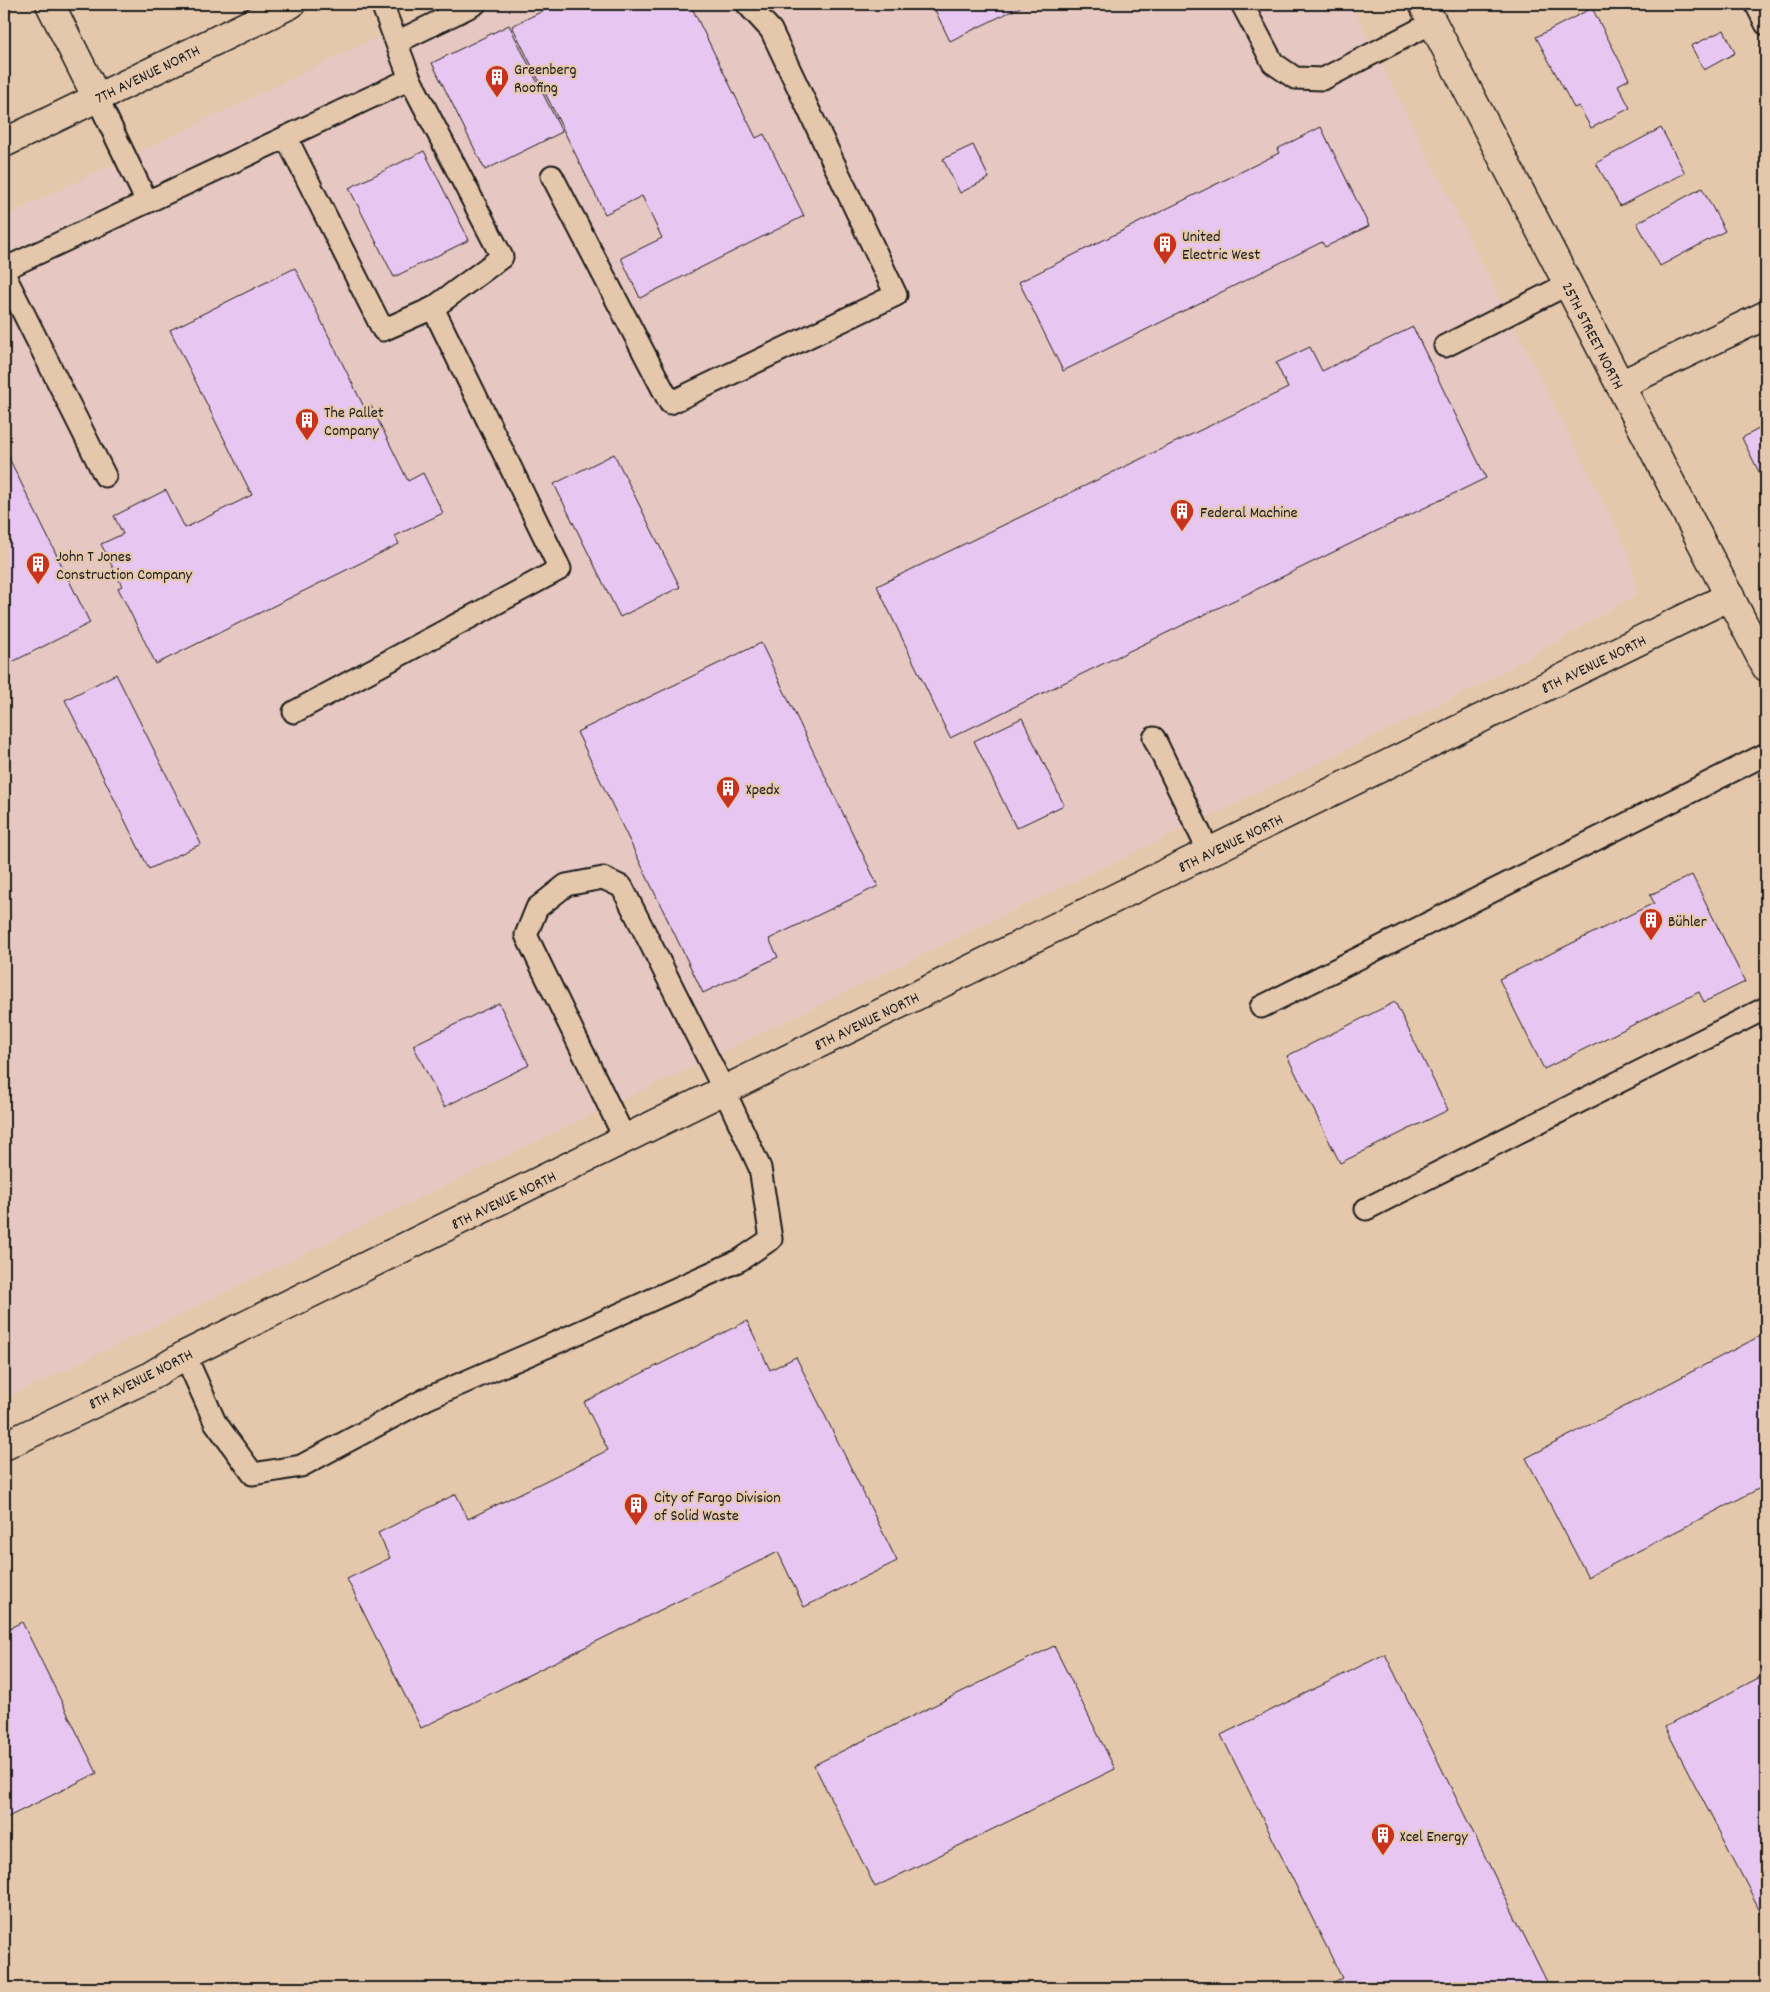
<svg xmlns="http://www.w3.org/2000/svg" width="1770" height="1992" viewBox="0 0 1770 1992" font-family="Dekko,sans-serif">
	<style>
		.built { fill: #e6c7c1 }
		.building { fill: #e8c6f2; stroke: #1c1c1c }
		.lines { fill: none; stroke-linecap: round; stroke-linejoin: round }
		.service-casing { stroke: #1c1c1c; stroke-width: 25 }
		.minor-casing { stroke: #1c1c1c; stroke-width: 31 }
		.tertiary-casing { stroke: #1c1c1c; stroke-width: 31 }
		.secondary-casing { stroke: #1c1c1c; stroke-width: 31 }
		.service { stroke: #e5c8ac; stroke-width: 21 }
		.minor { stroke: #e5c8ac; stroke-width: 28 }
		.tertiary { stroke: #e5c8ac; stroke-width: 28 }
		.secondary { stroke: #e5c8ac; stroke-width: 28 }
		.labels { text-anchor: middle; stroke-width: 4.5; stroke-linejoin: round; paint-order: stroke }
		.poi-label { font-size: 16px; fill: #1c1c1c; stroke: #e5c8ac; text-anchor: start }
		.street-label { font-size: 16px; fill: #1c1c1c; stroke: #e5c8ac }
	</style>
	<rect width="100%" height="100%" fill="#e5c8ac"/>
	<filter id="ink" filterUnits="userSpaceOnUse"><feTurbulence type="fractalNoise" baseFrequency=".02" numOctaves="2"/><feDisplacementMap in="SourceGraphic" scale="10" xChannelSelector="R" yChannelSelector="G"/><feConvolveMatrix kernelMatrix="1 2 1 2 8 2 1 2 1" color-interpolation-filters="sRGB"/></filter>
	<g filter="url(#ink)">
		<path class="built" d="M446 4H1351L1630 555 1636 595 1484 683 4 1399V217Z"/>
		<g class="building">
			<path d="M557 4H690L756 138 764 134 804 216 640 298 621 258 662 238 642 196 605 214 512 26Z"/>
			<path d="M932 4H1026L950 41Z"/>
			<path d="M1592 8 1629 79 1618 85 1630 108 1591 128 1579 106 1574 108 1536 37Z"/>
			<path d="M509 25 562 132 485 170 432 63Z"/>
			<path d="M1724 30 1735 53 1704 70 1691 46Z"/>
			<path d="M1321 127 1369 226 1325 247 1322 242 1063 371 1019 282 1279 153 1277 149Z"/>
			<path d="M1661 128 1685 173 1620 206 1596 163Z"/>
			<path d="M973 145 989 178 960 193 943 159Z"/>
			<path d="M424 151 469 240 394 277 349 188Z"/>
			<path d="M1702 188 1725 231 1660 266 1637 223Z"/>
			<path d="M295 268 365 409 371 406 408 481 423 473 443 513 395 536 399 544 156 664 118 588 122 586 101 544 123 534 114 516 166 490 185 528 252 495 170 330Z"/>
			<path d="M1413 327 1486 478 950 738 877 586 1288 388 1276 363 1310 347 1322 371Z"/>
			<path d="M1766 425V479L1763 480 1742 438Z"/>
			<path d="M4 448 90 623 4 666Z"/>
			<path d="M614 454 680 587 620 617 554 484Z"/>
			<path d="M761 643 878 886 769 939 778 957 703 993 577 732Z"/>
			<path d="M116 674 201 844 149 869 65 700Z"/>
			<path d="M1022 718 1064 805 1016 828 974 741Z"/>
			<path d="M1692 875 1745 982 1704 1002 1699 992 1544 1069 1499 979 1654 903 1650 895Z"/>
			<path d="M1395 1002 1448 1110 1340 1163 1287 1056Z"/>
			<path d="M499 1003 529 1065 444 1107 413 1045Z"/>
			<path d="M747 1321 770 1370 796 1357 897 1561 804 1607 778 1552 421 1728 347 1579 390 1558 378 1533 456 1494 468 1519 608 1450 584 1402Z"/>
			<path d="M1766 1333V1485L1588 1577 1526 1458Z"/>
			<path d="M22 1622 97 1773 4 1819V1631Z"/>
			<path d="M1054 1646 1115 1769 875 1887 814 1765Z"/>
			<path d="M1385 1654 1550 1988H1324V1987L1342 1978 1221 1735Z"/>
			<path d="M1766 1674V1922L1665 1727Z"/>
		</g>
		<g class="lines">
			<g class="service-casing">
				<g id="service">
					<path d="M1242 4 1273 63 1295 78 1323 79 1432 23"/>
					<path d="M1756 4 1766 24"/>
					<path d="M397 42 475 4"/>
					<path d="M410 79 502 257 433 308"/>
					<path d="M97 98 147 202 410 79 382 4"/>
					<path d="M286 137 383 330 433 308 560 569 294 712"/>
					<path d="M552 176 670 403 896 295 771 30 747 4"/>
					<path d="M4 269 147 202"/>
					<path d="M4 274 105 476"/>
					<path d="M1445 346 1568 284"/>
					<path d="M1154 738 1209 852"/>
					<path d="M1261 1007 1766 754"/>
					<path d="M1366 1209 1766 1008"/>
					<path d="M185 1355 215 1422 253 1474 301 1466 428 1398 560 1341 740 1260 771 1239 760 1168 724 1090 622 887 603 878 566 885 537 908 526 935 625 1139"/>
				</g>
			</g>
			<g class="minor-casing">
				<g id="minor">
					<path d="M50 4 97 98"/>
					<path d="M1620 385 1766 315"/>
					<path d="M4 1446 147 1378 185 1355 1730 596"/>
				</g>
			</g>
			<g class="tertiary-casing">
				<path id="tertiary" d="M1423 4 1766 667"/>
			</g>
			<g class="secondary-casing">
				<path id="secondary" d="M4 143 291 4"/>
			</g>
			<use href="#service" class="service"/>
			<use href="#minor" class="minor"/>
			<use href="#tertiary" class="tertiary"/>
			<use href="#secondary" class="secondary"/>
		</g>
	</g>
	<defs>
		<g id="building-pin" transform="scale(1.25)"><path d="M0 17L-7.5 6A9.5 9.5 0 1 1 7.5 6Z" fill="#c8321e" stroke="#e5c8ac"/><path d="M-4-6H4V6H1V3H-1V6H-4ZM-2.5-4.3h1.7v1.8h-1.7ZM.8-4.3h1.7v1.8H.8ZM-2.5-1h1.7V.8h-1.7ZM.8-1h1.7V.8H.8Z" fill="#fff"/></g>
	</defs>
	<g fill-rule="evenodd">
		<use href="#building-pin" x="497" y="77"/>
		<use href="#building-pin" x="1165" y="244"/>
		<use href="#building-pin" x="307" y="420"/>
		<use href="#building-pin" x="1182" y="511"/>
		<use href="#building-pin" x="38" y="564"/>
		<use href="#building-pin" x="728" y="788"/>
		<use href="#building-pin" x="1651" y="920"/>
		<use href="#building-pin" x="636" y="1505"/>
		<use href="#building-pin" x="1383" y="1835"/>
	</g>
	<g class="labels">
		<g class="poi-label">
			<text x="514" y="74">Greenberg<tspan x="514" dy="18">Roofing</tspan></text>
			<text x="1182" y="241">United<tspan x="1182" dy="18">Electric West</tspan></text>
			<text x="324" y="417">The Pallet<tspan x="324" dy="18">Company</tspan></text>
			<text x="1200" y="517">Federal Machine</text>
			<text x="56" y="561">John T Jones<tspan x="56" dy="18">Construction Company</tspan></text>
			<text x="746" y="794">Xpedx</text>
			<text x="1668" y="926">Bühler</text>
			<text x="654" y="1502">City of Fargo Division<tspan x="654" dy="18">of Solid Waste</tspan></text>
			<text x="1400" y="1841">Xcel Energy</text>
		</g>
		<g class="street-label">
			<text transform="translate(147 73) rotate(-26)" y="6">7TH AVENUE NORTH</text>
			<text transform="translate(1594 335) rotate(63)" y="6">25TH STREET NORTH</text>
			<text transform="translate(1593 663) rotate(-26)" y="6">8TH AVENUE NORTH</text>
			<text transform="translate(1230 842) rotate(-26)" y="6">8TH AVENUE NORTH</text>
			<text transform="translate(866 1020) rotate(-26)" y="6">8TH AVENUE NORTH</text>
			<text transform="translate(503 1199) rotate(-26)" y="6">8TH AVENUE NORTH</text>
			<text transform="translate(140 1378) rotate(-27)" y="6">8TH AVENUE NORTH</text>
		</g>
	</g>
	<rect width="1770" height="1992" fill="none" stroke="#e5c8ac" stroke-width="20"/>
	<rect x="10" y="10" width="1750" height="1972" fill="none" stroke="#1c1c1c" stroke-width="2" filter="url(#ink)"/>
</svg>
